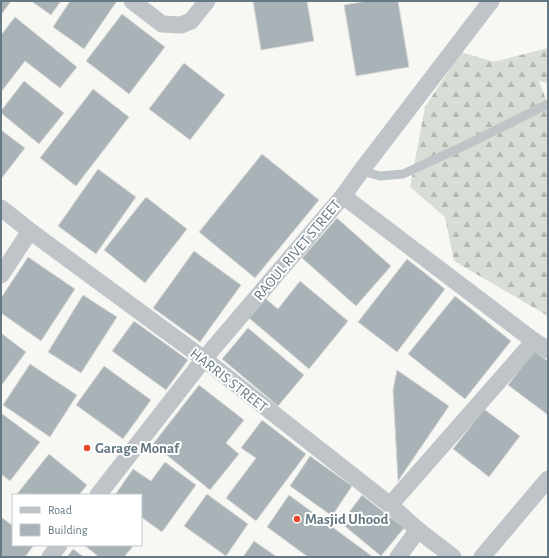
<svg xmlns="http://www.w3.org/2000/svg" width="549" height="558" viewBox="0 0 549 558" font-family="'Alegreya Sans',sans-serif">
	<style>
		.forest { fill: url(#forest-firs) }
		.building { fill: #a8b2b7; stroke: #d8d8d6 }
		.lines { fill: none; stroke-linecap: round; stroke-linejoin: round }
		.lane { stroke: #bfc4c8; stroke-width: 9 }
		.street { stroke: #bfc4c8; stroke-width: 17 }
		.poi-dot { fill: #e64825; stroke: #fff; stroke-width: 1.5 }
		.labels { text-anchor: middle; stroke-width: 4; stroke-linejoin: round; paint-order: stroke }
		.street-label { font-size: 15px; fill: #657985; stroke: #fff }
		.poi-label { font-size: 15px; font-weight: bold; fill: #657985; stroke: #fff; text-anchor: start }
	</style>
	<defs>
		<pattern id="forest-firs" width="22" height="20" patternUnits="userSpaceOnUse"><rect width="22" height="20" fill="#d8ded5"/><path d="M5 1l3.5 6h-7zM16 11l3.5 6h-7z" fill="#b3b9b2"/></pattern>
	</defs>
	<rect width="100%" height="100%" fill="#f7f7f4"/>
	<path class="forest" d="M548 48V83L539 81 548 105V316L454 261 445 217 410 187 425 107 461 52 494 62Z"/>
	<g class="building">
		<path d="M1 1H11L1 15Z"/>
		<path d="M31 1H61L51 15Z"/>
		<path d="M70 1H117L84 49 53 27Z"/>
		<path d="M253 1H307L314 41 261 50Z"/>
		<path d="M367 1H398L409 67 356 76 344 5Z"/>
		<path d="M122 14 165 47 129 94 86 61Z"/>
		<path d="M15 17 77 67 60 88 25 61 1 92V35Z"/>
		<path d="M184 63 225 95 190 140 149 109Z"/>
		<path d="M24 81 64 113 39 144 1 113V111Z"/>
		<path d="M93 89 129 117 76 186 40 158Z"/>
		<path d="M1 130 25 148 1 179Z"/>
		<path d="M262 154 319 200 255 278 199 232Z"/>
		<path d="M98 169 136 197 96 254 58 226Z"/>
		<path d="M146 197 187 229 145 283 104 250Z"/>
		<path d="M337 218 391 266 356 306 302 258Z"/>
		<path d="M194 251 241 285 200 342 153 308Z"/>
		<path d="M28 257 75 289 41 341 1 313V298Z"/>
		<path d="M407 259 445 289 397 352 358 322Z"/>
		<path d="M300 281 348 321 309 369 249 318 265 298 278 309Z"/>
		<path d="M83 295 117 317 81 373 48 352Z"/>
		<path d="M455 296 511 341 465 399 408 354Z"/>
		<path d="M134 321 188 360 166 390 112 351Z"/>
		<path d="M248 328 304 375 278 406 222 359Z"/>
		<path d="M1 333 26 352 1 386Z"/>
		<path d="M534 351 548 361V415L508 385Z"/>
		<path d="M30 364 77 395 50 437 3 405Z"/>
		<path d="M104 366 151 400 123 439 76 405Z"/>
		<path d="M397 370 449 406 398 481 393 390Z"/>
		<path d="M199 385 244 420 226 443 239 454 210 490 153 444Z"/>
		<path d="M484 409 520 436 489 477 453 449Z"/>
		<path d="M1 413 40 442 10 481 1 474Z"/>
		<path d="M262 420 306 454 256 521 226 498 256 458 241 448Z"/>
		<path d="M49 454 87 485 79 495 17 494Z"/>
		<path d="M310 456 352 486 332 516 290 486Z"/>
		<path d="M165 462 196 485 162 532 141 517V495H115L133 469 151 481Z"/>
		<path d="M207 494 248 524 226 556 184 526Z"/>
		<path d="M289 495 373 557H308L267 527Z"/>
		<path d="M362 495 404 528 381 556 341 523Z"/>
		<path d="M1 517 13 526V545H34L25 557H1Z"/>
		<path d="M254 541 277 557H243Z"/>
		<path d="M84 545H134L124 557H99Z"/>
		<path d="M73 549 84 557H67Z"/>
	</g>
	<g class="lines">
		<path class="lane" d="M361 171 380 176 403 174 466 145 548 104"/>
		<g class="street">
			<path d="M132 1 162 24 181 25 191 21 207 1"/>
			<path d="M343 196 534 341 548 350"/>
			<path d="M1 208 30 231 204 359 390 505 418 530 453 557"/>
			<path d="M1 275 30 231"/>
			<path d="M98 495 204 359 343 196 361 171 491 1"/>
			<path d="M390 505 534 341"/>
			<path d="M50 557 59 545"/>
			<path d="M398 557 418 530"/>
			<path d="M482 557 548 479"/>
		</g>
	</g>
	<g class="poi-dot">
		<circle cx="87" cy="448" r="4"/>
		<circle cx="297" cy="519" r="4"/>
	</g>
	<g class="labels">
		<g class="street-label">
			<text transform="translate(297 250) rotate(-50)" y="5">RAOUL RIVET STREET</text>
			<text transform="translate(229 380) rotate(38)" y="5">HARRIS STREET</text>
		</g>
		<g class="poi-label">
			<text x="95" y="453">Garage Monaf</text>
			<text x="305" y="524">Masjid Uhood</text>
		</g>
	</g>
	<rect width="549" height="558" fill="none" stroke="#657985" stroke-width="4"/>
	<rect x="12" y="494" width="130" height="52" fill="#ffffff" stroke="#c1c9ce"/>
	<rect x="20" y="507" width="20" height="6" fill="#bfc4c8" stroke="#c1c9ce"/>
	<text x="48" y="514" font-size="12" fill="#657985">Road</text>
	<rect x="20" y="524" width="20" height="12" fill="#a8b2b7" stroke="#c1c9ce"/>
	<text x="48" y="534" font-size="12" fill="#657985">Building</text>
</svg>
